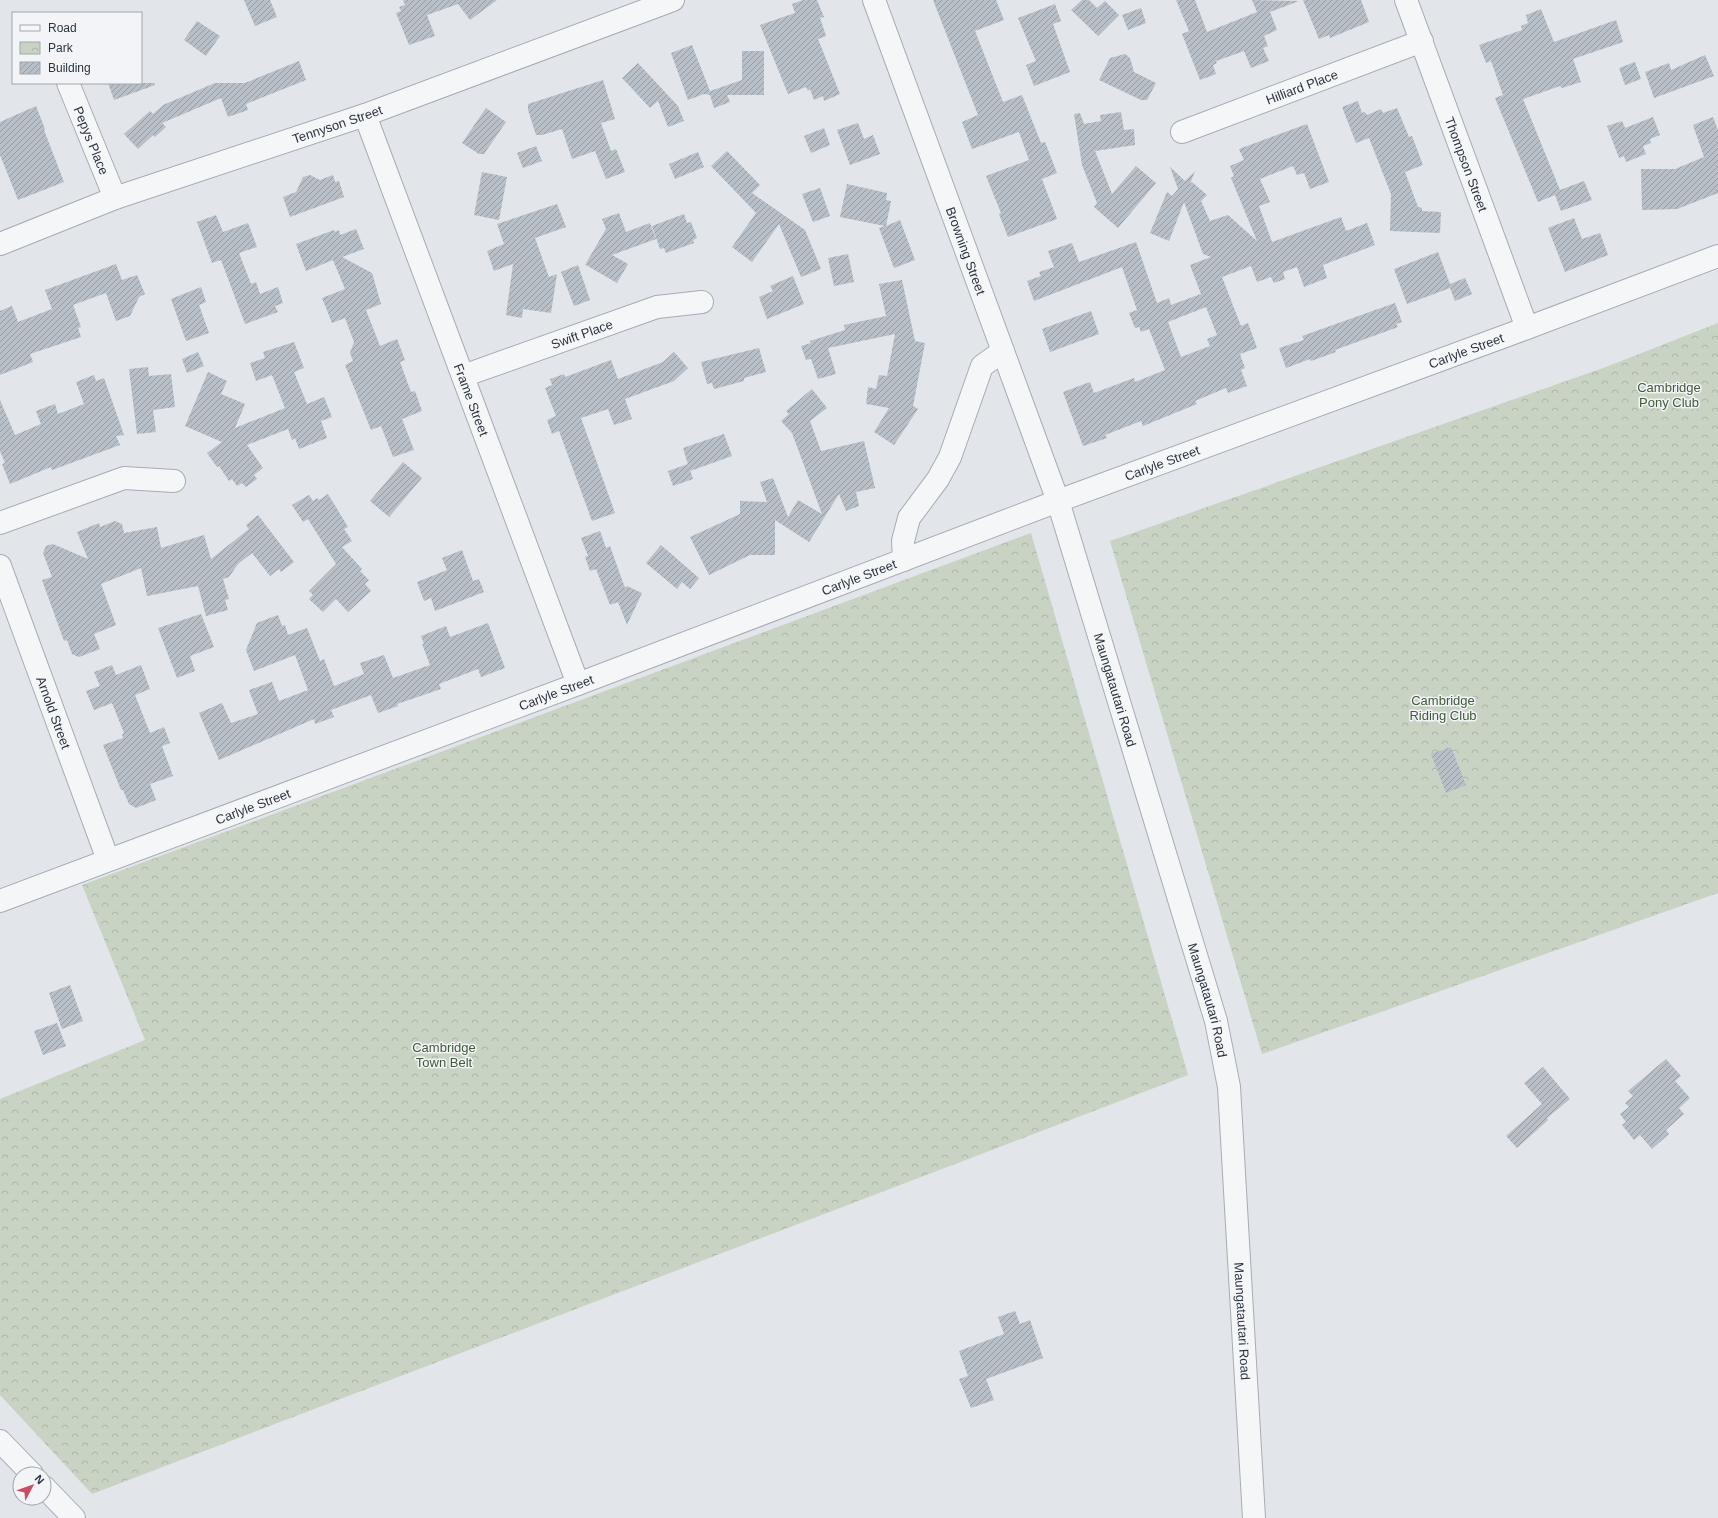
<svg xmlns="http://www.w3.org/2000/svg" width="1718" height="1518" viewBox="0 0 1718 1518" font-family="Arial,sans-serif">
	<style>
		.park { fill: url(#park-crowns) }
		.building { fill: url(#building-hatch); fill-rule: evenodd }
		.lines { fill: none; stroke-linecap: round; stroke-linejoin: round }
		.minor-casing { stroke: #a7acb4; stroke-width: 24 }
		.minor { stroke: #f5f6f8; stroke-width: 22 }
		.labels { text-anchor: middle; stroke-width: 3; stroke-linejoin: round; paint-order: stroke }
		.street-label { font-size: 13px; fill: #2b3441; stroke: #f2f4f7 }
		.park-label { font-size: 13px; fill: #415c38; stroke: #f2f4f7 }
	</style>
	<defs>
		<pattern id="park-crowns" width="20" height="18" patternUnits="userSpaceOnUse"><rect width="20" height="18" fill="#c8d3c3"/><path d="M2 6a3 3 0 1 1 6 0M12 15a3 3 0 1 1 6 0" fill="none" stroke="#acb6a9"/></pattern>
		<pattern id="building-hatch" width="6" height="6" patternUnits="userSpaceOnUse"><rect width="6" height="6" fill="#b9bfc6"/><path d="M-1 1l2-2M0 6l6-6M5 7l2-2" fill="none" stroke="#979ca2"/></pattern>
	</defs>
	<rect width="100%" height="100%" fill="#e2e5ea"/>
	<g class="park">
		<path d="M1718 323V893L1262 1054 1110 541 1606 367Z"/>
		<path d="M1031 533 1188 1075 92 1494 0 1395V1099L145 1040 82 885Z"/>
	</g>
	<g class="building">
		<path d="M244 0H270L277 17 255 26Z"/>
		<path d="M403 0H497L470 20 458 4 427 15 435 36 409 45 396 13 401 11 399 7 405 5Z"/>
		<path d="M803 0H817L824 17 820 18 826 36 818 39 840 94 824 101 823 96 814 100 810 89 808 91 806 87 788 94 760 25 795 13 792 4Z"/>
		<path d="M933 0H996L1004 20 975 31 1003 102 1022 95 1041 143 1045 142 1057 173 1042 179 1057 219 1008 237 999 214 1001 213 986 176 1029 160 1019 132 972 149 962 122 978 115Z"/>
		<path d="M1082 0H1089L1097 8 1105 1 1119 15 1098 36 1071 10Z"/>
		<path d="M1176 0H1195L1207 32 1257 12 1252 0 1299 1 1270 12 1277 30 1264 36 1268 46 1263 48 1269 61 1251 68 1244 51 1216 61 1217 63 1213 65 1216 74 1200 80 1182 34 1189 31Z"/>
		<path d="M1303 0H1361L1369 22 1330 38 1329 35 1319 39Z"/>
		<path d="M1055 4 1061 21 1053 24 1070 72 1034 86 1026 65 1036 61 1018 18Z"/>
		<path d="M1141 8 1146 23 1128 30 1122 15Z"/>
		<path d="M1541 9 1554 42 1616 20 1623 42 1573 59 1581 82 1562 88 1560 86 1523 99 1560 190 1584 181 1592 200 1561 211 1555 195 1538 202 1495 98 1503 95 1491 61 1486 63 1479 45 1522 30 1521 26 1528 23 1526 15Z"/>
		<path d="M197 21 220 36 206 56 184 40Z"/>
		<path d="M692 45 710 91 742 80V51H764V95H727L730 102 714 108 710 95 704 94 688 100 671 53Z"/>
		<path d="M1125 54 1130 58 1134 72 1156 83 1147 100H1141L1099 80 1110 58Z"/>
		<path d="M1705 55 1714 76 1654 98 1645 72 1669 63 1671 70Z"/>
		<path d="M299 61 306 80 246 104 248 110 228 117 221 98 162 123 166 127 155 137 153 135 138 149 124 134 150 111 153 114 163 105 215 83H245Z"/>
		<path d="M1635 62 1641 79 1625 85 1619 68Z"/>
		<path d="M638 63 678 106 684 121 668 127 658 101 650 108 622 78Z"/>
		<path d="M603 80 615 119 601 123 611 151 616 149 625 172 606 179 595 151 572 159 562 129 542 135H536L528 110V104Z"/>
		<path d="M108 83H155V85L114 100Z"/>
		<path d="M1358 101 1362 113 1365 112 1367 115 1381 109 1383 113 1397 108 1409 137 1412 136 1423 165 1405 172 1418 207 1422 208V211L1441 212 1440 233 1390 231 1391 194 1369 138 1356 143 1342 107Z"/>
		<path d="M36 106 45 129 44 130 64 182 18 200 0 155V122Z"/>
		<path d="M486 108 506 122 484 154H479L462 143Z"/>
		<path d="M1121 112 1124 130 1134 129 1135 145 1095 151 1112 194 1136 166 1156 183 1118 228 1094 207 1097 203 1082 165 1074 114 1080 113 1084 124 1101 121 1100 115Z"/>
		<path d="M1653 117 1660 135 1650 139 1651 143 1643 146 1646 154 1626 162 1624 156 1619 158 1607 126 1622 121 1625 128Z"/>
		<path d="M1713 117 1718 130V193L1677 209 1642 210 1641 169H1675L1704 157 1693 125Z"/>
		<path d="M858 123 864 139 873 135 880 154 850 165 837 130Z"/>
		<path d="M1307 124 1329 182 1310 189 1304 173 1297 175 1293 166 1260 179 1270 202 1259 206 1272 242 1341 217 1346 231 1367 223 1375 245 1323 265 1327 278 1304 287 1297 267 1283 272 1285 279 1274 283 1271 277 1257 282 1251 266 1222 277 1241 326 1248 323 1257 348 1240 354 1245 368 1241 370 1247 386 1228 393 1226 388 1195 401 1197 404 1143 426 1141 421 1105 435 1107 438 1083 446 1063 392 1090 382 1094 393 1134 378 1135 382 1165 370 1149 329 1141 332 1139 327 1135 328 1129 313 1137 310 1122 267 1034 301 1027 281 1041 276 1039 272 1054 267 1048 251 1072 243 1079 262 1136 242 1157 303 1169 298 1171 305 1201 294 1190 265 1211 257 1203 254 1184 202 1169 241 1150 233 1167 192 1172 196 1178 189 1170 167 1185 181 1195 171 1190 184 1192 182 1207 195 1201 201 1210 221 1228 215 1257 241 1231 178 1234 176 1230 166 1244 160 1239 149ZM1206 307 1217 335 1207 339 1210 346 1181 357 1168 322Z"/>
		<path d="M824 128 830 145 811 153 804 136Z"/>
		<path d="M536 146 542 161 523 168 517 153Z"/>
		<path d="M727 151 760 185 752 193 805 230 821 269 801 277 779 224 752 262 732 247 756 213 711 166Z"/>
		<path d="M698 152 704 167 675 179 669 164Z"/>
		<path d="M482 172 507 177 499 220 474 215Z"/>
		<path d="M310 175 320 180 333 175 335 182 339 181 344 197 290 217 283 197 296 192 303 177Z"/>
		<path d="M847 184 887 193 886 200 891 201 886 226 900 220 915 260 894 268 879 228 885 226 840 217Z"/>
		<path d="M820 188 830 216 813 222 802 194Z"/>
		<path d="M557 204 566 227 535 238 549 277 557 274 551 313 523 309 522 318 506 315 513 264 494 271 487 251 504 244 497 224Z"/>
		<path d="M619 213 626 232 650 223 656 239 612 255 628 264 617 283 586 265H585L606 229 602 219Z"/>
		<path d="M684 214 687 223 691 222 697 238 693 240 694 243 666 253 664 248 660 249 652 226Z"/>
		<path d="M216 215 223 232 248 223 257 247 239 253 251 284 256 282 260 294 278 287 283 303 275 306 278 312 245 324 221 260 212 263 197 222Z"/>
		<path d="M1574 218 1582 239 1600 233 1608 255 1565 272 1548 228Z"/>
		<path d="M356 229 364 249 342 257 372 273 381 304 366 310 380 346 397 339 405 360 400 362 411 392 415 391 422 411 402 419 414 450 393 457 381 426 371 430 345 365 353 361 350 353 354 342 345 318 332 323 322 298 345 289 333 260 306 271 296 244 334 230 335 232 339 230 340 235Z"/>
		<path d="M1438 252 1450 284 1465 278 1472 294 1455 301 1450 288 1407 304 1394 269Z"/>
		<path d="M848 254 854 282 834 286 828 258Z"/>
		<path d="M116 264 122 280 137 275 145 294 139 297 130 316 116 321 106 293 73 305 81 327 78 328 81 337 30 354 33 362 0 375V311L12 306 18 322 52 309 45 290Z"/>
		<path d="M578 265 590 300 574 306 561 272Z"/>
		<path d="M793 276 804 304 767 319 759 297 773 291 770 286Z"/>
		<path d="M902 280 915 341 925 343 913 406 918 409 894 445 874 432 889 408 866 404 868 387 876 389 879 375 887 376 895 334 828 348 836 374 818 379 811 359 806 360 801 346 811 343 810 341 845 330 844 325 886 316 879 284Z"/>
		<path d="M201 287 206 302 199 305 209 333 186 341 171 299Z"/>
		<path d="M1395 303 1402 322 1396 324 1398 327 1335 350 1336 352 1311 361 1310 359 1286 368 1279 348 1304 340 1302 336Z"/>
		<path d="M1091 311 1099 334 1050 352 1042 329Z"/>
		<path d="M294 342 304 368 294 372 307 404 324 397 332 417 321 421 327 438 299 449 295 438 292 440 288 429 247 445 263 468 254 475 257 479 246 487 242 483 237 486 232 479 229 481 219 466 217 467 207 453 222 442 185 426 208 372 227 381 221 394 245 404 235 428 285 408 272 375 256 381 250 363 265 358 263 352Z"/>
		<path d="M759 348 766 372 744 378V381L714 389 712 383 707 384 701 362Z"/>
		<path d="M198 352 204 366 187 373 182 359Z"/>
		<path d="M674 352 688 368 674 381 625 399 632 419 614 425 608 409 581 418 615 513 592 521 559 431 552 434 547 420 556 416 545 388 552 385 550 379 564 374 565 377 611 360 618 379 663 362Z"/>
		<path d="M148 367 149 376 171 374 175 407 153 410 156 432 137 434 129 369Z"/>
		<path d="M94 375 96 381 104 378 124 435 116 436 120 445 52 470 51 467 10 484 2 464 5 463 0 451V400L15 435 41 424 36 411 55 404 58 414 84 404 76 382Z"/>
		<path d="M812 389 827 408 810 421 821 451 864 441 875 488 856 492 859 506 846 511 839 494 809 542 775 520V555H750L709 575 690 537 740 514V501L767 502 760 482 773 478 788 517 798 500 822 514 792 433 781 421 789 414 786 411Z"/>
		<path d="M724 434 732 456 690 471 683 448Z"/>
		<path d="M403 462 422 478 389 517 370 501Z"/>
		<path d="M688 464 693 479 673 486 668 471Z"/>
		<path d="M328 494 348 527 344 529 352 541 342 547 362 569 360 571 369 580 365 584 371 591 348 612 336 599 323 612 309 599 313 595 309 591 336 564 308 519 303 522 292 505 309 495 313 501 317 498 319 500Z"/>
		<path d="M258 515 294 562 281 572 279 569 270 576 252 553 238 564 229 577 223 579 229 599 225 600 228 610 206 616 198 586 147 596 141 568 101 584 116 625 94 634 100 649 79 657 72 654 67 640 64 641 42 580 52 577 43 553 46 546 53 544 88 559 77 532 99 523 100 527 115 521 122 524 124 533 157 527 161 548 204 535 211 559 249 529 246 525Z"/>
		<path d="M600 531 606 548 610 546 625 588 627 586 642 593 627 625 618 602 610 605 596 569 590 571 585 557 588 556 581 538Z"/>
		<path d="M661 545 699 578 690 589 682 582 677 589 646 563Z"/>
		<path d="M462 550 473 581 479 579 484 592 435 611 431 598 424 601 417 582 447 570 442 558Z"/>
		<path d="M201 614 214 647 190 656 195 671 177 678 158 628Z"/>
		<path d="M278 615 282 626 285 625 288 635 307 628 320 661 324 659 334 686 364 674 360 663 384 655 393 678 430 665 422 644H424L421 636 446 626 450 637 488 623 505 668 481 677 478 669 439 684 441 689 397 704 398 706 378 713 371 695 331 710 334 717 315 724 314 719 219 760 199 713 222 703 231 723 258 714 249 690 272 682 279 701 308 690 295 655 254 671 246 650 257 623Z"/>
		<path d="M112 665 116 675 141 665 150 689 135 695 150 733 164 727 170 743 162 746 173 776 150 784 156 800 136 808 129 804 123 790H121L103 745 123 738 122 734 124 733 112 703 94 710 86 691 100 686 94 672Z"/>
		<path d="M1451 747 1466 785 1446 793 1431 754Z"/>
		<path d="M70 985 83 1021 62 1029 49 993Z"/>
		<path d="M57 1023 66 1046 43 1055 34 1031Z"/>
		<path d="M1666 1059 1681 1076 1675 1081 1690 1098 1679 1108 1684 1114 1666 1130 1669 1134 1652 1149 1640 1135 1634 1140 1622 1125 1626 1122 1620 1114 1629 1107 1625 1103 1633 1096 1628 1091Z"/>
		<path d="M1543 1067 1570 1099 1547 1118 1548 1120 1517 1148 1506 1136 1542 1104 1524 1083Z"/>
		<path d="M1015 1311 1020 1324 1030 1320 1043 1358 986 1379 994 1400 971 1408 959 1379 968 1376 959 1351 1004 1334 998 1317Z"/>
	</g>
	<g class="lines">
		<g class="minor-casing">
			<g id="minor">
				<path id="s1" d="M874 0 1058 501 1216 1021 1229 1087 1254 1518"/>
				<path id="s2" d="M1406 0 1527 328"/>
				<path id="s3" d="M68 83 115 198"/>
				<path id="s4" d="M365 115 578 684"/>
				<path id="s5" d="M1182 132 1422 41"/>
				<path id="s6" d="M0 244 115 198 365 115 673 0"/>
				<path id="s7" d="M463 376 657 307 702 302"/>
				<path d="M0 523 124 478 174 481"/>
				<path d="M904 560 903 541 909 518 938 479 950 457 982 366 1003 351"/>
				<path id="s8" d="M0 566 108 860"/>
				<path id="s9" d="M0 901 578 684 1058 501 1527 328 1718 256"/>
				<path d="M0 1441 32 1474"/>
				<path d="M44 1487 74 1518"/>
			</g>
		</g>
		<use href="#minor" class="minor"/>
	</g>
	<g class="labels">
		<g class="street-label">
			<text dy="5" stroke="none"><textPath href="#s5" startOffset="128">Hilliard Place</textPath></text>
			<text dy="5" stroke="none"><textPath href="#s6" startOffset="358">Tennyson Street</textPath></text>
			<text dy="5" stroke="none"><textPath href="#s3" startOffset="62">Pepys Place</textPath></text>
			<text dy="5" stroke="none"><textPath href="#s2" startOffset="175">Thompson Street</textPath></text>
			<text dy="5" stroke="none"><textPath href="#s1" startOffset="267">Browning Street</textPath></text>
			<text dy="5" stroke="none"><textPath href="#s7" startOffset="126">Swift Place</textPath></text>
			<text dy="5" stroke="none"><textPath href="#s9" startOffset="1566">Carlyle Street</textPath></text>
			<text dy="5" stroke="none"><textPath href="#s4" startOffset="304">Frame Street</textPath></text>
			<text dy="5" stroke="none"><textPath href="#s9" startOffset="1242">Carlyle Street</textPath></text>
			<text dy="5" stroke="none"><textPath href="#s9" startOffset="918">Carlyle Street</textPath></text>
			<text dy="5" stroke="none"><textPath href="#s1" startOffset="731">Maungatautari Road</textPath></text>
			<text dy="5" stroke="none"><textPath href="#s9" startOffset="594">Carlyle Street</textPath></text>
			<text dy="5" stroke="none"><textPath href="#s8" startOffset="156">Arnold Street</textPath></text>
			<text dy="5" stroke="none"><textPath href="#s9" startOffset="270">Carlyle Street</textPath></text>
			<text dy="5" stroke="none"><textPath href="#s1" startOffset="1055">Maungatautari Road</textPath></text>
			<text dy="5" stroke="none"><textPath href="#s1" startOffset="1379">Maungatautari Road</textPath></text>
		</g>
		<g class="park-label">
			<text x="1669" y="392">Cambridge<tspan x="1669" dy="15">Pony Club</tspan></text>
			<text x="1443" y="705">Cambridge<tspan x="1443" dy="15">Riding Club</tspan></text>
			<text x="444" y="1052">Cambridge<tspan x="444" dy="15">Town Belt</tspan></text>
		</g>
	</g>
	<rect x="12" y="12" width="130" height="72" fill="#f2f4f7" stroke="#a2a7ae"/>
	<rect x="20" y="25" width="20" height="6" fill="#f5f6f8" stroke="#a2a7ae"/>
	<text x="48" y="32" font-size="12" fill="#2b3441">Road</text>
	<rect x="20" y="42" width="20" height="12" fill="url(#park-crowns)" stroke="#a2a7ae"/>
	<text x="48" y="52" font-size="12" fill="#2b3441">Park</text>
	<rect x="20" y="62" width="20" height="12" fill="url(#building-hatch)" stroke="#a2a7ae"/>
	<text x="48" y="72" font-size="12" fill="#2b3441">Building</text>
	<g transform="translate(32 1486) rotate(49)"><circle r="19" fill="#f2f4f7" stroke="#a2a7ae"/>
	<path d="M0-3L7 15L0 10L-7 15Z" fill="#c94c65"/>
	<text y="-6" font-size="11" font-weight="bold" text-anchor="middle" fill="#2b3441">N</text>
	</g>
</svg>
